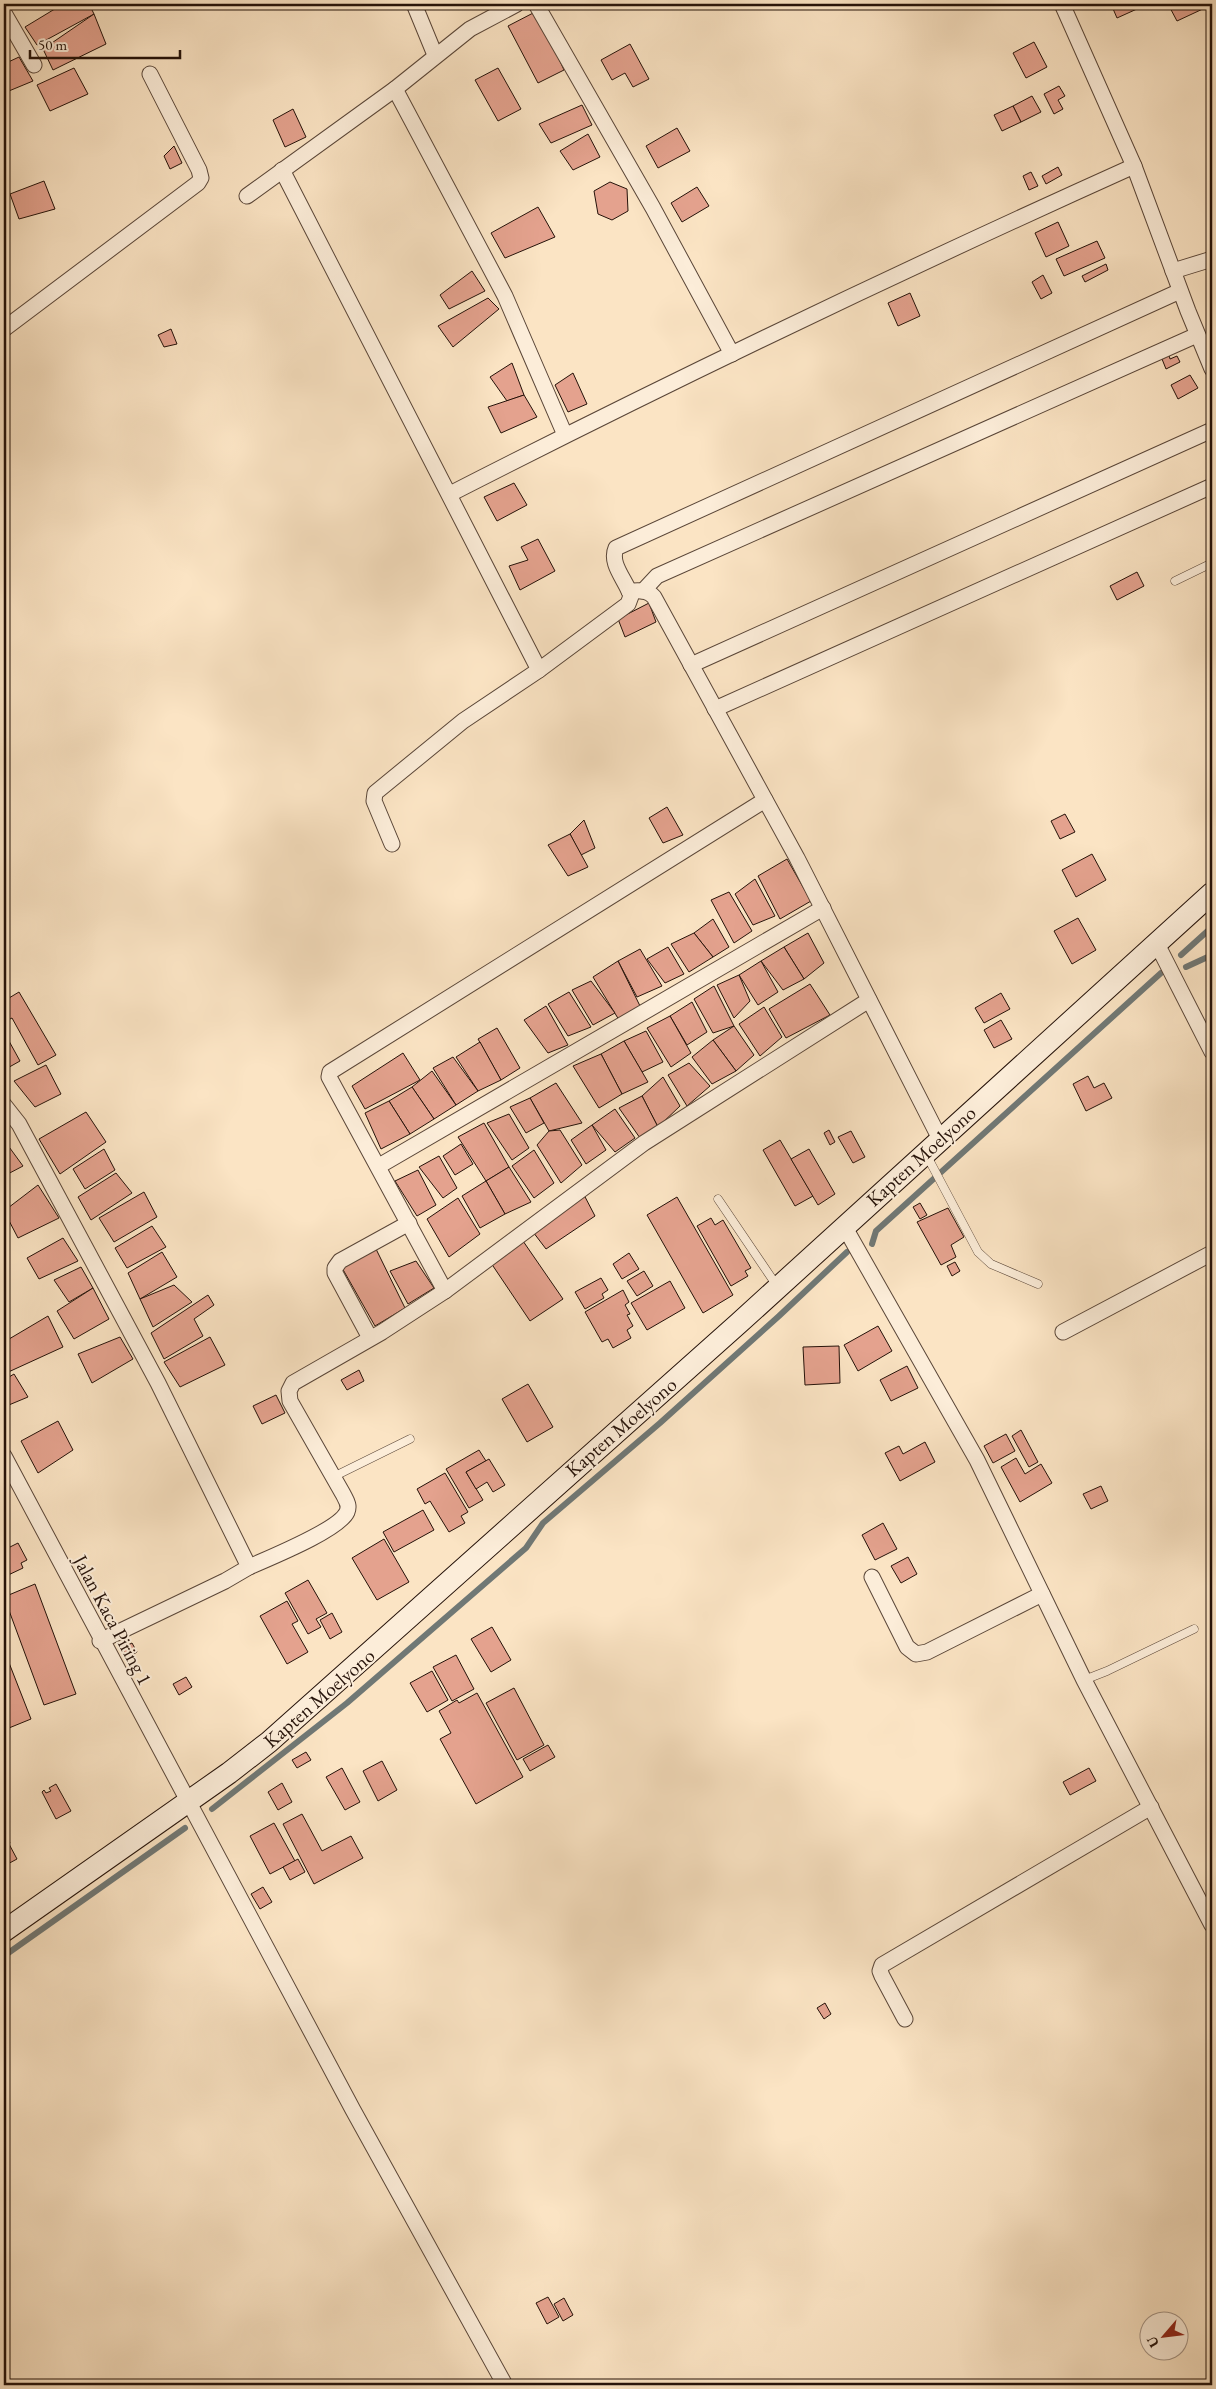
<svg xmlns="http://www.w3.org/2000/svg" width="1216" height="2389" viewBox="0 0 1216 2389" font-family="'EB Garamond',serif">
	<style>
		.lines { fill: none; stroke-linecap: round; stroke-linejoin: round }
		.stream { stroke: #707875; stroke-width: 6 }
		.building { fill: #e4a28e; stroke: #251209 }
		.lane-casing { stroke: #5a4638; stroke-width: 9 }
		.street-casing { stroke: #5a4638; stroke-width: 17 }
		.secondary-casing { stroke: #251209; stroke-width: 23 }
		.lane { stroke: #fcedd9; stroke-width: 8 }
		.street { stroke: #fcedd9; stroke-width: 15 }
		.secondary { stroke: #fcedd9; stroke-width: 21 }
		.labels { text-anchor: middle; stroke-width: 4; stroke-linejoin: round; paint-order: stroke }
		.street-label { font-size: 20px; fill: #251209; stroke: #fcedd9 }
	</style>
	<rect width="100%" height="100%" fill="#fbe4c4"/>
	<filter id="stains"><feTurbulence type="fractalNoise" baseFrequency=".004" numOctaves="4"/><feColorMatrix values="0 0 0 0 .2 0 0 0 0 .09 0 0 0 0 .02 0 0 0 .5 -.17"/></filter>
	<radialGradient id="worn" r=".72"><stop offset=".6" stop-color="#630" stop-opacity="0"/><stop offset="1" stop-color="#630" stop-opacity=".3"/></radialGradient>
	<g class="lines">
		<g class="stream">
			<path d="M1181 955 1212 927"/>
			<path d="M1186 967 1212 955"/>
			<path d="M872 1244 876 1231 1161 973"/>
			<path d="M212 1809 347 1703 526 1548 543 1523 660 1423 779 1316 847 1252"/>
			<path d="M4 1956 185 1828"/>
		</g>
	</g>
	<g class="building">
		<path d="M63 4H89L94 14 37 45 25 27Z"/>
		<path d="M1111 4H1148L1117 18Z"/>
		<path d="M1168 4H1205L1207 7 1177 21Z"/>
		<path d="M537 11 564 70 538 83 508 26Z"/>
		<path d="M94 14 106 44 53 70 43 49Z"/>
		<path d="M1034 42 1047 67 1026 78 1013 53Z"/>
		<path d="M630 44 649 79 633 87 625 73 612 80 601 60Z"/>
		<path d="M19 57 33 81 4 93V64Z"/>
		<path d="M74 68 88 94 50 111 37 85Z"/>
		<path d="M498 68 521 109 498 121 475 80Z"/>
		<path d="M1059 86 1065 96 1058 100 1063 109 1054 114 1044 94Z"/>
		<path d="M1032 96 1041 112 1021 122 1013 106Z"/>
		<path d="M582 105 592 125 551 143 539 124Z"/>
		<path d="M1013 106 1021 122 1002 131 994 115Z"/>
		<path d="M293 109 306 137 285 147 273 120Z"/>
		<path d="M677 128 690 151 658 168 646 146Z"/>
		<path d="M588 134 600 157 573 170 560 151Z"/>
		<path d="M174 146 182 163 170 169 164 156Z"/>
		<path d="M1058 167 1062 175 1046 184 1042 176Z"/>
		<path d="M1031 172 1038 186 1029 190 1023 176Z"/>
		<path d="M44 181 55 209 19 219 10 194Z"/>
		<path d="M610 182 627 189 628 211 612 220 598 214 594 191Z"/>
		<path d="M697 187 709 206 682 222 671 203Z"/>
		<path d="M538 207 555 237 505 258 491 233Z"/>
		<path d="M1058 222 1069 246 1046 257 1035 233Z"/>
		<path d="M1097 241 1105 258 1064 276 1056 259Z"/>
		<path d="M1106 264 1108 270 1085 282 1082 276Z"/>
		<path d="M472 271 485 291 449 309 440 295Z"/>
		<path d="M1043 275 1052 293 1041 299 1032 282Z"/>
		<path d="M910 293 920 316 898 326 888 303Z"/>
		<path d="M488 298 499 309 453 347 438 326Z"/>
		<path d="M171 329 177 344 164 347 158 335Z"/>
		<path d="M1169 355 1170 359 1177 356 1180 362 1166 369 1162 359Z"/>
		<path d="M512 363 524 395 507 401 490 377Z"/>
		<path d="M573 373 587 404 568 412 555 385Z"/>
		<path d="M1190 375 1198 388 1178 399 1171 385Z"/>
		<path d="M524 395 537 417 501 433 488 407Z"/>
		<path d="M514 483 527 505 497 521 484 497Z"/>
		<path d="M538 539 555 571 520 590 509 566 528 560 521 547Z"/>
		<path d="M1137 572 1144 586 1117 600 1110 586Z"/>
		<path d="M649 603 656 622 625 637 618 619Z"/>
		<path d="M667 807 683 835 663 843 649 818Z"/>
		<path d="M1065 814 1075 832 1060 839 1051 821Z"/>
		<path d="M584 820 595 848 581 855 570 834Z"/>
		<path d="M570 834 588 867 568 876 548 845Z"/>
		<path d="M1092 854 1106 880 1076 897 1062 870Z"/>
		<path d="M787 859 811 901 780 919 758 876Z"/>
		<path d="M755 879 775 916 753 925 735 894Z"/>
		<path d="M729 892 752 931 734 943 711 900Z"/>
		<path d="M1078 918 1096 950 1072 964 1054 931Z"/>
		<path d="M713 919 729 947 713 957 694 933Z"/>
		<path d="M694 933 713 957 689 972 671 944Z"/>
		<path d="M808 933 824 963 804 979 784 947Z"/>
		<path d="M668 947 684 974 665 983 647 959Z"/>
		<path d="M784 947 804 979 783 990 761 961Z"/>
		<path d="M640 949 662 986 637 997 618 961Z"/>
		<path d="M618 961 641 1008 619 1020 593 977Z"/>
		<path d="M761 961 778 992 758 1005 739 975Z"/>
		<path d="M739 975 750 1001 734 1018 717 985Z"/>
		<path d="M591 981 615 1013 593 1025 572 990Z"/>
		<path d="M810 984 830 1015 786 1038 769 1009Z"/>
		<path d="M714 986 734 1026 713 1033 694 999Z"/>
		<path d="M19 992 56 1055 38 1065 12 1018 4 1022V1001Z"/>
		<path d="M569 992 591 1027 568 1036 548 1004Z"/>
		<path d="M1001 993 1010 1009 984 1023 975 1008Z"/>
		<path d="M692 1002 707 1032 687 1045 670 1016Z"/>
		<path d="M546 1006 568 1045 548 1053 524 1020Z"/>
		<path d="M764 1007 782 1037 760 1056 739 1024Z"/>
		<path d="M670 1016 691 1053 671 1067 647 1028Z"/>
		<path d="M1001 1020 1012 1039 994 1048 984 1030Z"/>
		<path d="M734 1026 754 1055 736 1071 713 1040Z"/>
		<path d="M497 1028 520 1068 501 1080 478 1039Z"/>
		<path d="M646 1031 663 1062 642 1072 624 1041Z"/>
		<path d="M4 1032 20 1061 4 1070Z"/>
		<path d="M713 1040 736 1071 712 1084 692 1057Z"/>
		<path d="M624 1041 648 1082 622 1094 601 1054Z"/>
		<path d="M480 1042 501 1080 478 1091 456 1057Z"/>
		<path d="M403 1053 420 1080 365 1109 352 1086Z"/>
		<path d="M601 1054 622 1094 599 1108 573 1066Z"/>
		<path d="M453 1057 478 1091 456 1105 433 1068Z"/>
		<path d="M689 1063 710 1086 687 1106 668 1075Z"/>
		<path d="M46 1065 61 1094 35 1107 14 1081Z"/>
		<path d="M432 1071 456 1105 434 1119 412 1087Z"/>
		<path d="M1088 1076 1094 1088 1104 1083 1112 1098 1086 1111 1073 1084Z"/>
		<path d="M663 1077 680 1106 658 1127 642 1096Z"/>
		<path d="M556 1083 582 1123 549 1131 530 1098Z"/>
		<path d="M412 1087 434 1119 410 1134 389 1101Z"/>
		<path d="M642 1096 658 1127 640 1138 619 1108Z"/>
		<path d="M530 1098 544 1123 526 1133 510 1107Z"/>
		<path d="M389 1101 410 1134 381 1149 365 1113Z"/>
		<path d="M615 1109 635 1138 615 1152 592 1125Z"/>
		<path d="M86 1112 106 1142 60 1174 39 1139Z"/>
		<path d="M509 1114 529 1148 512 1160 487 1123Z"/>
		<path d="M484 1123 509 1167 486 1181 458 1137Z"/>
		<path d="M592 1125 606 1150 586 1164 571 1140Z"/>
		<path d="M560 1130 582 1165 561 1183 537 1145 549 1131Z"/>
		<path d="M829 1130 835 1142 830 1145 824 1133Z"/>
		<path d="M851 1131 865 1157 853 1163 838 1137Z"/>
		<path d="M4 1140 23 1166 4 1176Z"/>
		<path d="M780 1140 813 1196 795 1206 763 1150Z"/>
		<path d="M461 1144 473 1164 455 1175 443 1156Z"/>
		<path d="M104 1149 115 1170 85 1189 73 1169Z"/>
		<path d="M809 1149 835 1194 818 1205 791 1159Z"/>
		<path d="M534 1150 554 1183 534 1198 512 1166Z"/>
		<path d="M439 1156 457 1188 443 1198 419 1167Z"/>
		<path d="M509 1167 531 1202 505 1214 486 1181Z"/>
		<path d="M418 1170 436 1205 417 1216 395 1181Z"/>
		<path d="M116 1173 132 1193 91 1220 78 1197Z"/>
		<path d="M486 1181 505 1214 480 1228 462 1196Z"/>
		<path d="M38 1185 59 1218 18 1238 4 1211Z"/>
		<path d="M144 1192 157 1217 114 1242 99 1218Z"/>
		<path d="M583 1193 595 1216 546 1249 530 1228Z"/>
		<path d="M677 1197 733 1295 703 1313 647 1215Z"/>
		<path d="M458 1198 480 1234 449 1257 427 1219Z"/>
		<path d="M920 1203 927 1215 920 1219 913 1207Z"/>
		<path d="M948 1208 964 1237 951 1245 956 1257 941 1265 917 1222Z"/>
		<path d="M711 1218 715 1225 723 1220 751 1268 745 1271 748 1276 731 1286 697 1226Z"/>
		<path d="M152 1226 166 1247 127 1268 115 1248Z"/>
		<path d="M63 1238 78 1261 39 1279 27 1258Z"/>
		<path d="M523 1241 563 1299 530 1321 491 1263Z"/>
		<path d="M376 1249 405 1308 375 1326 341 1266Z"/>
		<path d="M162 1252 177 1277 140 1299 128 1273Z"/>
		<path d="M629 1253 639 1269 622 1279 613 1264Z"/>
		<path d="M416 1261 434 1288 408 1304 390 1271Z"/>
		<path d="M955 1262 960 1271 952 1276 947 1266Z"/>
		<path d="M81 1267 93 1288 69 1302 54 1280Z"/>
		<path d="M644 1271 653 1286 637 1296 627 1281Z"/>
		<path d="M601 1278 608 1290 602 1294 604 1298 585 1309 575 1292Z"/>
		<path d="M670 1281 685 1308 647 1330 631 1303Z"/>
		<path d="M174 1285 192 1302 153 1327 140 1299Z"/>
		<path d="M93 1288 109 1319 74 1339 57 1311Z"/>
		<path d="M623 1290 629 1302 625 1305 630 1314 627 1315 633 1326 627 1330 631 1338 613 1348 608 1339 602 1342 585 1312Z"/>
		<path d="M208 1295 214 1305 194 1319 203 1336 164 1359 151 1333Z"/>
		<path d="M48 1316 63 1347 4 1374V1342Z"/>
		<path d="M878 1326 892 1351 858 1371 844 1345Z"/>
		<path d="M120 1337 133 1359 92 1383 78 1354Z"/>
		<path d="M210 1337 225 1365 180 1387 164 1362Z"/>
		<path d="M839 1346 840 1383 805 1385 803 1347Z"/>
		<path d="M907 1366 918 1388 891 1401 880 1380Z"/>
		<path d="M359 1370 364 1381 347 1390 341 1380Z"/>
		<path d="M14 1374 28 1397 4 1407V1380Z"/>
		<path d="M528 1384 553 1427 527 1442 502 1399Z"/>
		<path d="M276 1395 285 1413 262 1424 253 1406Z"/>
		<path d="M58 1421 73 1450 38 1473 21 1441Z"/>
		<path d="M1021 1430 1038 1462 1029 1467 1012 1436Z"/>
		<path d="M1006 1434 1015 1451 993 1463 984 1446Z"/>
		<path d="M925 1442 935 1462 900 1481 885 1453 899 1446 903 1454Z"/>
		<path d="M479 1450 486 1461 466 1472 483 1500 469 1508 446 1469Z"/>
		<path d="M1016 1458 1025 1474 1041 1464 1052 1483 1020 1502 1001 1467Z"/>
		<path d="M489 1459 505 1485 493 1492 487 1482 476 1489 466 1472Z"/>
		<path d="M445 1473 468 1512 461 1516 465 1523 449 1532 430 1501 425 1504 417 1489Z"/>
		<path d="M1101 1486 1108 1501 1091 1509 1083 1494Z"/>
		<path d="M423 1510 434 1530 394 1552 383 1532Z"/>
		<path d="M883 1523 897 1549 875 1560 862 1535Z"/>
		<path d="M384 1539 409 1582 377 1600 352 1558Z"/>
		<path d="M18 1543 27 1560 21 1563 23 1568 4 1577V1550Z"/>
		<path d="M908 1557 917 1574 901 1583 891 1566Z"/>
		<path d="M308 1580 327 1613 316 1619 321 1627 308 1634 285 1593Z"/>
		<path d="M35 1584 76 1694 44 1705 4 1597Z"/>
		<path d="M287 1601 298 1621 292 1624 308 1652 287 1664 260 1616Z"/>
		<path d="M332 1613 342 1632 330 1639 320 1620Z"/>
		<path d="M492 1627 511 1660 491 1672 471 1639Z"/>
		<path d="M132 1643 137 1652 127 1658 122 1648Z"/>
		<path d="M4 1650 31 1719 4 1730Z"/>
		<path d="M456 1655 474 1689 452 1701 433 1667Z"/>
		<path d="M432 1671 448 1700 427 1712 410 1683Z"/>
		<path d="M186 1677 192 1687 179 1695 173 1684Z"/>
		<path d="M514 1688 544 1745 517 1760 486 1703Z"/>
		<path d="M477 1693 523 1777 476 1804 440 1739 451 1733 439 1711 457 1700 459 1703Z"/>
		<path d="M548 1745 555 1757 530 1771 523 1759Z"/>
		<path d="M306 1752 311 1760 297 1768 292 1760Z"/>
		<path d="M382 1761 397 1790 378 1801 363 1771Z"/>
		<path d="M342 1768 360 1802 345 1810 326 1777Z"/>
		<path d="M1089 1768 1096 1781 1070 1795 1063 1782Z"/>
		<path d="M282 1783 292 1802 278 1810 268 1792Z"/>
		<path d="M56 1784 71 1811 56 1819 42 1792 44 1790 46 1793 51 1791 49 1788Z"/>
		<path d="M302 1814 322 1851 351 1836 363 1858 314 1884 283 1824Z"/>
		<path d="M274 1823 295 1861 270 1874 250 1836Z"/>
		<path d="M4 1832 10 1843 4 1846Z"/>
		<path d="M9 1844 17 1859 4 1866V1846Z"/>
		<path d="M298 1859 305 1872 290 1880 283 1867Z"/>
		<path d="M263 1887 272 1902 260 1909 251 1894Z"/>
		<path d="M825 2003 831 2014 824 2019 817 2008Z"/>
		<path d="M548 2297 559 2317 547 2324 536 2303Z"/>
		<path d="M564 2298 573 2315 563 2321 554 2304Z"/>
	</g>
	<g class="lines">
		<g class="lane-casing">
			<g id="lane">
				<path d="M1175 581 1212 563"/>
				<path d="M927 1156 978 1252 991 1264 1038 1284"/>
				<path d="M718 1199 777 1286"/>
				<path d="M333 1477 410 1439"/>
				<path d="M1084 1680 1107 1671 1194 1629"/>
			</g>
		</g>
		<g class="street-casing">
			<g id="street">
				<path d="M414 4 435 55"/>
				<path d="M536 4 653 208 732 354"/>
				<path d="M1062 4 1134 166 1188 311 1212 369"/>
				<path d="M4 13 34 65"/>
				<path d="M395 89 505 296 565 435"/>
				<path d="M282 170 539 670"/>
				<path d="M247 196 395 89 470 29 517 4"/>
				<path d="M1173 271 1212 259"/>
				<path d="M4 329 198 183 201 178 199 170 150 74"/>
				<path d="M450 494C675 379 903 270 1134 166"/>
				<path d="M629 591C639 591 647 589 654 597L797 858 940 1139"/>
				<path d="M643 591 657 576 1197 335"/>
				<path d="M691 665 1212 430"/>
				<path d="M715 709 1212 486"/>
				<path d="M392 844 374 801 375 793 463 721 539 670 628 604 631 596C626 580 609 564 616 548L1180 291"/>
				<path d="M1157 944 1212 1052"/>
				<path d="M4 1105 19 1124 158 1383 249 1567 225 1581 100 1641"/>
				<path d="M379 1166 823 908"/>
				<path d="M844 1226 977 1460 1084 1680 1212 1925"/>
				<path d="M445 1291 329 1077 330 1072 765 800"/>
				<path d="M1063 1332 1212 1253"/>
				<path d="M370 1338 335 1273V1268L340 1261 409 1223"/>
				<path d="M4 1456 353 2110 505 2385"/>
				<path d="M249 1567C269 1558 339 1530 347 1512 350 1505 346 1500 343 1494L290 1401 289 1391 293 1383 382 1332 445 1291 644 1143 869 1000"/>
				<path d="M872 1577 907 1647 916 1654 927 1652 1042 1594"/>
				<path d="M905 2019 882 1976 880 1971 882 1965 1151 1807"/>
			</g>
		</g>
		<g class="secondary-casing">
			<path id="secondary" d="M4 1931 229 1773 269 1742 739 1323 1212 893"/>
		</g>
		<use href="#lane" class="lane"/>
		<use href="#street" class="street"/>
		<use href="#secondary" class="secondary"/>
	</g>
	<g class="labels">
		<g class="street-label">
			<text transform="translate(921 1156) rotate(-42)" y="7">Kapten Moelyono</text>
			<text transform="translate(621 1427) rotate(-41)" y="7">Kapten Moelyono</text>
			<text transform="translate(113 1620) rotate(62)" y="7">Jalan Kaca Piring 1</text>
			<text transform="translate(319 1698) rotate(-41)" y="7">Kapten Moelyono</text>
		</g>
	</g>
	<rect width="1216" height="2389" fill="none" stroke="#fbe4c4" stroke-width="20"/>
	<rect x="5" y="5" width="1206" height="2379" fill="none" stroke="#251209" stroke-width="2.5"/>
	<rect x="10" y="10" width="1196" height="2369" fill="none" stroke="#251209"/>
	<g transform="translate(1164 2336) rotate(242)"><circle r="24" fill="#fcedd9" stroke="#a69586"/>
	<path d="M0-4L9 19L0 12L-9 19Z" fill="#8f2418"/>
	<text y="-8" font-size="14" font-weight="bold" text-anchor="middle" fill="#251209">U</text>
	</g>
	<path d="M30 50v8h150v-8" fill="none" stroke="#251209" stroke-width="2.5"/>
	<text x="38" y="50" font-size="15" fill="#251209" stroke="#fcedd9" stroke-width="4" paint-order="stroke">50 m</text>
	<rect width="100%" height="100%" filter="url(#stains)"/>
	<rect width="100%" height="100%" fill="url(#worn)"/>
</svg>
